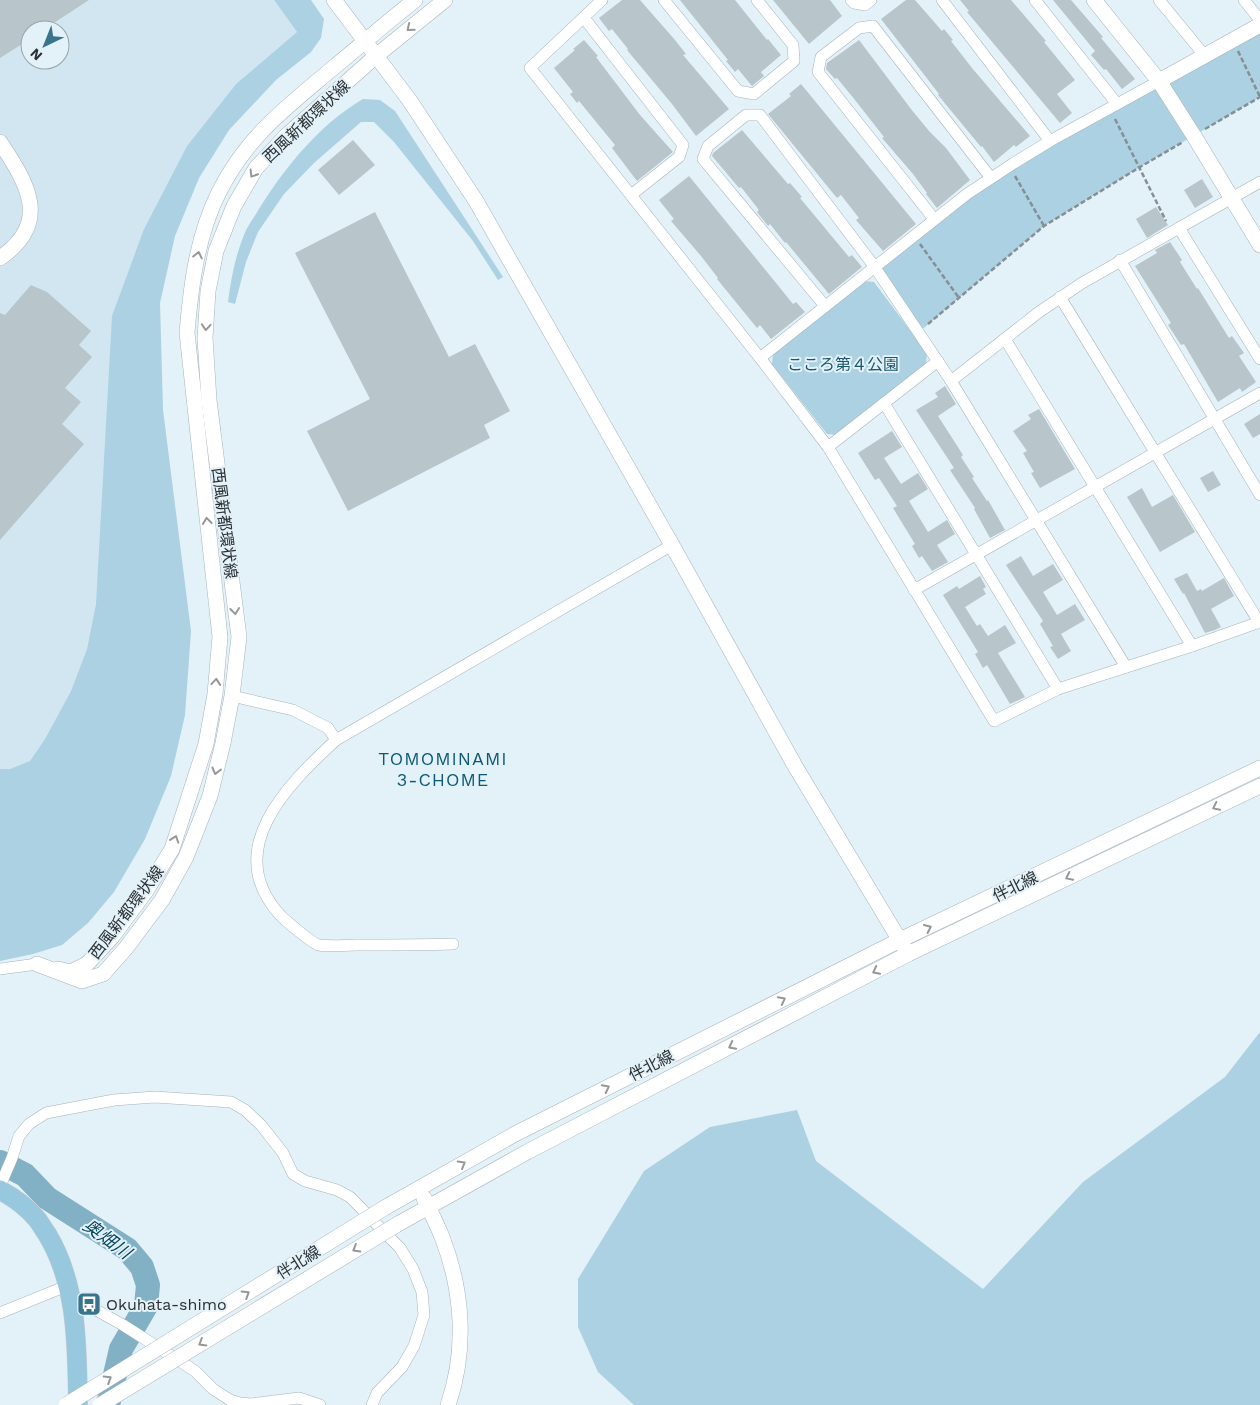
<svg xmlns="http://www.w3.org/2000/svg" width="1260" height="1405" viewBox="0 0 1260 1405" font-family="'Work Sans','Noto Sans JP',sans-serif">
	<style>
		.built { fill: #d1e6f1; fill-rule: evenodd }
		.green { fill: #abd1e2 }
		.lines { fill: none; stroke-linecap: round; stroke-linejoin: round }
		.river { stroke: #82b0c4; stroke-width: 24 }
		.building { fill: #b8c6cc }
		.minor-casing { stroke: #a6b3ba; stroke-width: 12 }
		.tertiary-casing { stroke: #a6b3ba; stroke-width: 16 }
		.primary-casing { stroke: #cccece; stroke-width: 20 }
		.path { stroke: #858f94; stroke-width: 2.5; stroke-dasharray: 5 2.5; stroke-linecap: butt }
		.minor { stroke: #fff; stroke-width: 11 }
		.tertiary { stroke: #fff; stroke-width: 15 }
		.primary { stroke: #98c8dd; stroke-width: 19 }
		.tertiary-bridge-casing { stroke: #a6b3ba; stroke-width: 16; stroke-linecap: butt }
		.tertiary-bridge { stroke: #fff; stroke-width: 15 }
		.oneway { stroke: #959899 }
		.labels { text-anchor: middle; stroke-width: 4; stroke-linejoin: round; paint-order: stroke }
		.street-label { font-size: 16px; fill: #2b3133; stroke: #e3f1f8 }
		.park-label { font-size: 16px; fill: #1b566c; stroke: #e3f1f8 }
		.poi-label { font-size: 16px; fill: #2b3133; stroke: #e3f1f8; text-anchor: start }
		.neighbourhood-label { font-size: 18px; letter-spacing: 1px; fill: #0e5a74; stroke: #e3f1f8 }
		.water-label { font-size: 18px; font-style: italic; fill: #02445a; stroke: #e3f1f8 }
	</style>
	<rect width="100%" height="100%" fill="#e3f1f8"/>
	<path class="built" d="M0 0H274L297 32 236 84 187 146 144 229 96 604 87 649 71 691 45 739 30 761 10 769H0ZM30 30H60V60H30Z"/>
	<g class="green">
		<path d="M274 0H311L324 19 321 38 311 52 276 80 229 130 199 178 175 236 160 303 163 410 191 631 185 715 171 776 145 839 114 892 88 923 62 945 33 954 0 961V769H10L30 761 45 739 71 691 87 649 96 604 112 316 144 229 187 146 236 84 297 32Z"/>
		<path d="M1260 25V97L1140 167 1044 226 919 332 874 266 1009 166Z"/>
		<path d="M363 99 380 100 395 111 503 277 498 280 473 241 394 142 374 122H361L314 163 284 194 258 232 246 262 235 304 228 302C231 279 235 257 244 235 247 226 254 218 259 209 286 166 319 125 363 99Z"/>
		<path d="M864 281 874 282 927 353 926 363 838 435 827 434 772 364 773 354Z"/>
		<path d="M1260 1032V1405H634L598 1372 578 1327V1279L644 1171 710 1127 797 1110 816 1161 983 1289 1083 1182 1225 1077Z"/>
	</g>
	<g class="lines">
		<path class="river" d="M0 1162 25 1175 47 1198 127 1249 142 1267 148 1285 146 1306 121 1349 108 1405"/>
	</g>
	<g class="building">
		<path d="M0 0H89L43 30H30V39L0 58Z"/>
		<path d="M622 0H640L675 40 686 54 683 55 729 109 696 136 672 104 627 50 628 49 612 29 609 31 599 18Z"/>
		<path d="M680 0H735L767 40 768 39 781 55 761 72 764 76 752 86 738 69 735 72 726 61 728 60Z"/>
		<path d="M773 0H830L842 16 809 44Z"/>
		<path d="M906 0H915L942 31 944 29 953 40 951 41 972 68 1030 136 1016 147 1014 145 994 162 982 146 981 147 938 95 939 94 881 19Z"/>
		<path d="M960 0H1011L1046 41 1044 42 1075 80 1057 94 1072 113 1060 123 967 12 969 11Z"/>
		<path d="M1053 0H1071L1103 37 1101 38 1135 79 1122 89 1106 69 1104 70 1091 55 1095 51Z"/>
		<path d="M584 40 598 56 596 57 640 115 673 152 637 181 612 148 615 145 579 101 577 103 570 94 573 92 554 68 575 50 573 49Z"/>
		<path d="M859 40 911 109 929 131 946 148 970 180 937 208 926 194 927 193 913 174 882 138 884 137 855 100 837 78 835 79 826 69 827 63Z"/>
		<path d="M801 84 916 224 883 251 856 220 859 218 841 195 837 198 768 114 791 96 789 94Z"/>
		<path d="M742 130 788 184 790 183 802 197 800 198 849 257 852 255 862 267 829 294 786 242 785 243 770 224 768 226 757 212 759 210 741 187 739 188 712 156 713 153Z"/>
		<path d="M353 140 375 165 339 195 318 170Z"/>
		<path d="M689 176 793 304 796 302 805 312 771 339 760 325 757 328 717 279 718 278 701 256 671 221 674 219 659 200Z"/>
		<path d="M1202 179 1213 197 1195 208 1184 190Z"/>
		<path d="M1156 207 1168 225 1147 238 1136 219Z"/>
		<path d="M375 212 449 357 475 344 510 411 484 425 490 438 348 511 307 431 370 399 295 253Z"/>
		<path d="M1170 242 1182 260 1180 262 1197 289 1198 288 1229 338 1232 336 1244 353 1239 356 1256 382 1242 392 1240 388 1218 402 1184 344 1181 345 1168 325 1171 323 1135 266 1157 253 1155 250Z"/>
		<path d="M31 285 47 292 91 331 79 345 92 357 65 388 81 402 62 424 84 444 0 540V313L5 315Z"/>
		<path d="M945 386 956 404 938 416 963 455 961 457 974 477 972 478 987 501 988 500 1005 530 990 538 974 509 975 508 950 470 954 468 916 410 938 397 935 393Z"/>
		<path d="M1039 409 1075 469 1040 488 1031 473 1034 472 1023 453 1027 451 1013 431 1031 419 1028 415Z"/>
		<path d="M1260 414V434L1253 438 1244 424Z"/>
		<path d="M892 431 902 447 884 458 901 484 918 473 928 489 909 501 928 532 947 520 955 534 937 545 948 562 932 571 922 556 919 558 912 546 915 544 893 508 897 506 879 478 875 480 858 453Z"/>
		<path d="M1213 471 1221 485 1208 492 1200 478Z"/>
		<path d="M1142 488 1152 507 1173 495 1195 532 1160 552 1127 497Z"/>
		<path d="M1021 556 1033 576 1053 564 1063 580 1043 592 1057 615 1075 604 1085 620 1061 634 1071 651 1058 659 1050 647 1053 646 1040 624 1043 621 1006 565Z"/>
		<path d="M1187 573 1197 591 1201 589 1202 591 1224 578 1234 596 1211 609 1221 627 1215 630 1205 633 1184 593 1183 594 1174 579Z"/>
		<path d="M980 576 986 587 983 589 986 594 965 607 977 626 980 624 988 636 1005 625 1016 643 998 653 1025 697 1010 704 987 665 983 668 975 654 978 652 943 595 957 586 959 589Z"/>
	</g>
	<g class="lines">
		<g class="minor-casing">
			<g id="minor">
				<path d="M602 0 530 68 760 358 967 194 1014 163 1050 141 1159 81"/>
				<path d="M664 0 738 91 754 94 794 61 793 45 757 0"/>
				<path d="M851 0 854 3 865 5 871 0"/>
				<path d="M942 0 1050 141"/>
				<path d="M1035 0 1117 104"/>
				<path d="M1159 0 1205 56"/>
				<path d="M1244 0 1260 20"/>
				<path d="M584 18 683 145 679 157 631 195"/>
				<path d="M934 219 818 72 821 57 859 28 873 26 991 178"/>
				<path d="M1179 228 1260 359"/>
				<path d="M1120 260 1260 495"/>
				<path d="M1060 297 1259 622"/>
				<path d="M825 306 703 159 708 146 746 115H760L874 266 951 381 1126 667"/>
				<path d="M1005 339 1192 646"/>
				<path d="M760 358 828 447 994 721 1058 689 1192 646 1260 622"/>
				<path d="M951 381 1039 312 1082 283 1260 182"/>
				<path d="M884 403 1058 689"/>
				<path d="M828 447 938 361"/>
				<path d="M914 590 1260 393"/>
				<path d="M232 696 293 710 328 728 336 740"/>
				<path d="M453 944C421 945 389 945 357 945 345 945 331 947 319 945 313 944 286 921 280 915 221 850 287 785 336 740L672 545"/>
				<path d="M0 969 37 964"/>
				<path d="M0 1186 12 1158 19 1136 29 1124 46 1113 114 1100 155 1097 231 1102 245 1110 261 1125 283 1153 293 1174 305 1181 337 1190 350 1197 400 1248 413 1269 422 1292 424 1315 414 1346 402 1367 377 1393 372 1405"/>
				<path d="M71 1296 123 1325 195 1371 213 1389 230 1400 240 1403 251 1404 299 1398 320 1405"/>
				<path d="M0 1313 69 1285"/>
			</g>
		</g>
		<g class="tertiary-casing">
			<g id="tertiary">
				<path d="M334 0 410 101 476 201 672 545 795 766 908 954"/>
				<path d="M1094 0 1159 81 1194 136 1260 245"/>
				<path d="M1159 81 1260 25"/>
				<path d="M0 142C27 183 52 222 0 258"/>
				<path d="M37 964 82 981 103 974 126 948 162 900 186 857 210 796 223 743 232 696 239 637 209 400 205 338 208 291 216 251 234 206 256 168 287 135 376 56 445 0"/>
				<path d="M58 969 71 972 87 964 112 937 146 891 172 849 206 744 215 694 220 637 187 333C191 285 197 236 219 192 247 136 287 107 333 68 361 45 387 22 415 0"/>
				<path d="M424 1198C430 1211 437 1224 442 1237 463 1291 467 1350 448 1405"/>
				<path d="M386 1207 515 1134 900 940 1260 768"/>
				<path d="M398 1224 527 1152 908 954 1260 786"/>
			</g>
		</g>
		<g class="primary-casing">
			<path id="primary" d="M0 1190C13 1197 26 1206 36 1218 40 1222 43 1229 47 1234 78 1285 77 1347 78 1405"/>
		</g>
		<g class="path">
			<path d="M1238 51 1260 97"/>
			<path d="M1115 119 1166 221"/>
			<path d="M1205 129 1260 97"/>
			<path d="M1015 176 1044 226"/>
			<path d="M920 244 959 298"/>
			<path d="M928 324 1044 226 1140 167 1183 142"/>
		</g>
		<use href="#minor" class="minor"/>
		<use href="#tertiary" class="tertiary"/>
		<use href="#primary" class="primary"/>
		<g class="tertiary-bridge-casing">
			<g id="tertiary-bridge">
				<path d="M66 1405 386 1207"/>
				<path d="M100 1405 398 1224"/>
			</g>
		</g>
		<use href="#tertiary-bridge" class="tertiary-bridge"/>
	</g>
	<defs><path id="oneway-chevron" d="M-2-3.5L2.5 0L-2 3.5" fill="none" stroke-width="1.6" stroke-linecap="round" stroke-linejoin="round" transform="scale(1.25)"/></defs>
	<g class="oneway">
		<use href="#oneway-chevron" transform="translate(410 28) rotate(141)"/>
		<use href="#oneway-chevron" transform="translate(253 174) rotate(122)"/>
		<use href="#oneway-chevron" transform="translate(198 255) rotate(-78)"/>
		<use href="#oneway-chevron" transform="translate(206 327) rotate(94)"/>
		<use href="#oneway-chevron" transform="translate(207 521) rotate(-96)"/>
		<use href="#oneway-chevron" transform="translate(235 611) rotate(83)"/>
		<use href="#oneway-chevron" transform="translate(216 682) rotate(-85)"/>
		<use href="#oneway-chevron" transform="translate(216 771) rotate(104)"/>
		<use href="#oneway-chevron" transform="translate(1216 807) rotate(154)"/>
		<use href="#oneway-chevron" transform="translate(175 839) rotate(-71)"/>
		<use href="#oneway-chevron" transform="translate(1069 877) rotate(154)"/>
		<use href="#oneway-chevron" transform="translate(928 928) rotate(-25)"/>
		<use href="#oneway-chevron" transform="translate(876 971) rotate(153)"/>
		<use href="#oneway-chevron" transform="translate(782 1000) rotate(-27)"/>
		<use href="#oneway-chevron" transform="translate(732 1046) rotate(153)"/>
		<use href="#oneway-chevron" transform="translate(606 1088) rotate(-27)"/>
		<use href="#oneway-chevron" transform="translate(462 1164) rotate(-30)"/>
		<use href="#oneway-chevron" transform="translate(356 1249) rotate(149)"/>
		<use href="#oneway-chevron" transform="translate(246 1294) rotate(-32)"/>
		<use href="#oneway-chevron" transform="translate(202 1343) rotate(149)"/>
		<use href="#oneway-chevron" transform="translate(108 1379) rotate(-32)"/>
	</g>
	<defs>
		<g id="bus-square" transform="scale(1.25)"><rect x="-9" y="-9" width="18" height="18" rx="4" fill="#39748c" stroke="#e3f1f8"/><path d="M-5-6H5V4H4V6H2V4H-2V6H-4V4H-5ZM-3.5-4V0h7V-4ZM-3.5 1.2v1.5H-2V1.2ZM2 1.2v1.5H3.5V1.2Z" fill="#fff"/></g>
	</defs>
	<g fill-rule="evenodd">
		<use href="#bus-square" x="89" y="1304"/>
	</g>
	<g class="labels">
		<g class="street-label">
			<text transform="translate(306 121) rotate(-43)" y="6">西風新都環状線</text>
			<text transform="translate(225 523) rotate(83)" y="6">西風新都環状線</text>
			<text transform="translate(1015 886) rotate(-26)" y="6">伴北線</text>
			<text transform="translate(126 912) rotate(-53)" y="6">西風新都環状線</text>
			<text transform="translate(651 1065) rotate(-27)" y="6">伴北線</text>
			<text transform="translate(298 1262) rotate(-32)" y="6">伴北線</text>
		</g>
		<g class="park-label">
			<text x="843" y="370">こころ第４公園</text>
		</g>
		<g class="poi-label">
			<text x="106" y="1310">Okuhata-shimo</text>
		</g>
		<g class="neighbourhood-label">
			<text x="443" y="765">TOMOMINAMI<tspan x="443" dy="21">3-CHOME</tspan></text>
		</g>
		<g class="water-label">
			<text transform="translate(107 1239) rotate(36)" y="6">奥畑川</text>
		</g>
	</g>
	<g transform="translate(45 45) rotate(223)"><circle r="24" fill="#e3f1f8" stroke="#99a4a9"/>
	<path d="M0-4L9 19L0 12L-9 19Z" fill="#39748c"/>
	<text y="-8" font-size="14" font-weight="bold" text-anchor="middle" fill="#2b3133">N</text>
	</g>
</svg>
